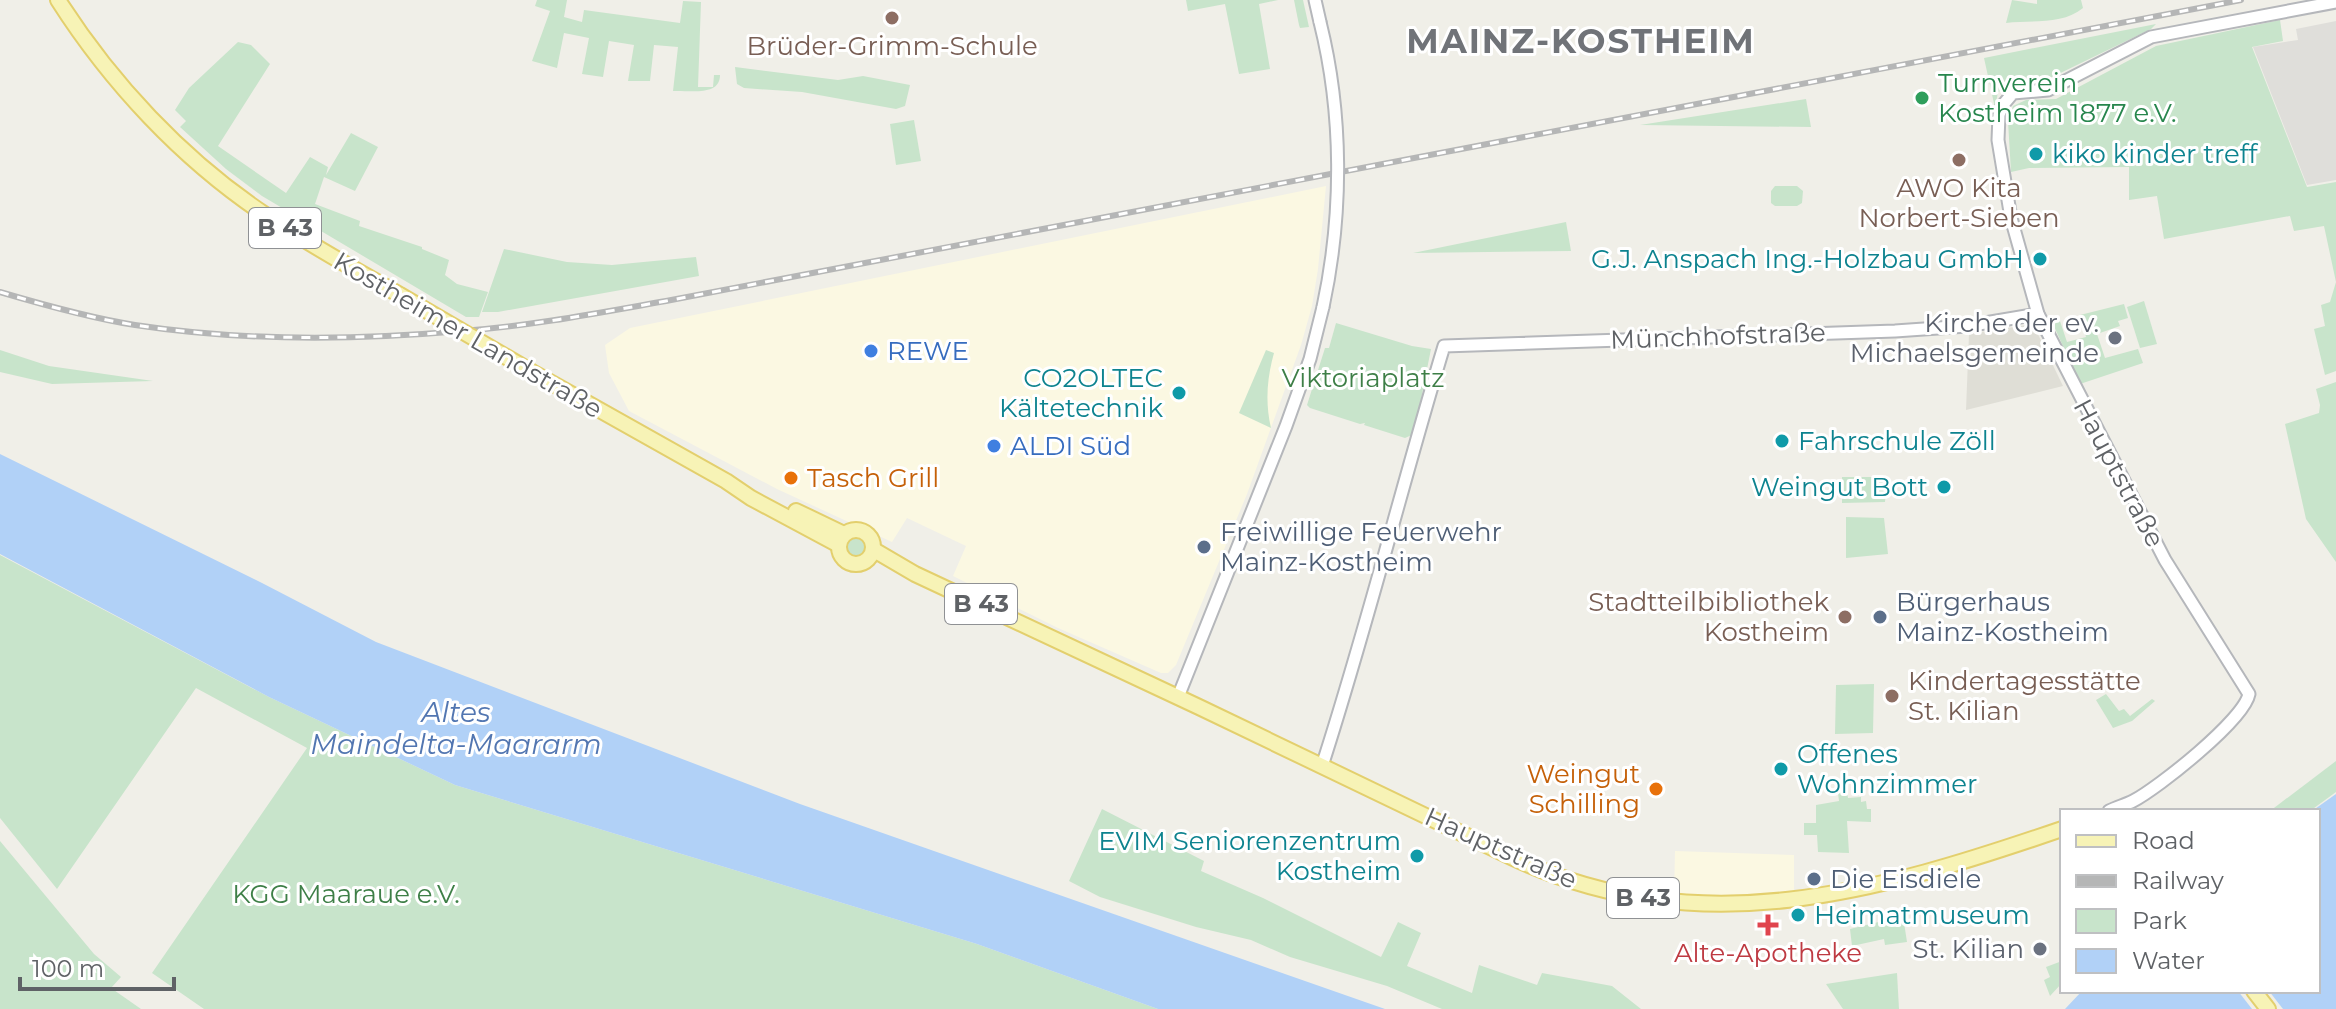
<svg xmlns="http://www.w3.org/2000/svg" width="2336" height="1009" viewBox="0 0 2336 1009" font-family="Montserrat,sans-serif">
	<style>
		.commercial { fill: #fbf8e2 }
		.industrial { fill: #dfdeda }
		.education { fill: #dfded6 }
		.green { fill: #c8e4cb }
		.water { fill: #b1d1f7 }
		.pier { fill: #f0efe8 }
		.lines { fill: none; stroke-linecap: round; stroke-linejoin: round }
		.minor-casing { stroke: #b5b7bb; stroke-width: 15 }
		.major-casing { stroke: #e3cf6d; stroke-width: 18 }
		.minor { stroke: #fff; stroke-width: 11 }
		.major { stroke: #f7f3b6; stroke-width: 14 }
		.rail-casing { stroke: #b5b6b6; stroke-width: 6 }
		.rail { stroke: #fff; stroke-width: 3; stroke-dasharray: 9; stroke-linecap: butt }
		.minor-bridge-casing { stroke: #b5b7bb; stroke-width: 15; stroke-linecap: butt }
		.major-bridge-casing { stroke: #e3cf6d; stroke-width: 18; stroke-linecap: butt }
		.minor-bridge { stroke: #fff; stroke-width: 11 }
		.major-bridge { stroke: #f7f3b6; stroke-width: 14 }
		.education-dot { fill: #8d6e63; stroke: #fff; stroke-width: 3 }
		.leisure-dot { fill: #2e9e5b; stroke: #fff; stroke-width: 3 }
		.culture-dot { fill: #0f9aa8; stroke: #fff; stroke-width: 3 }
		.worship-dot { fill: #6b7280; stroke: #fff; stroke-width: 3 }
		.shop-dot { fill: #3f7fe0; stroke: #fff; stroke-width: 3 }
		.food-dot { fill: #e8710a; stroke: #fff; stroke-width: 3 }
		.service-dot { fill: #5c6f8a; stroke: #fff; stroke-width: 3 }
		.health-dot { fill: #e0444e; stroke: #fff; stroke-width: 3 }
		.labels { text-anchor: middle; stroke-width: 6; stroke-linejoin: round; paint-order: stroke }
		.shield { fill: #fff; stroke: #8f9194; stroke-width: 2 }
		.shield-label { font-size: 24px; font-weight: bold; fill: #5f6266 }
		.education-label { font-size: 26px; fill: #785e54; stroke: #fff }
		.leisure-label { font-size: 26px; fill: #27864d; stroke: #fff; text-anchor: start }
		.culture-label { font-size: 26px; fill: #0d838f; stroke: #fff; text-anchor: start }
		.worship-label { font-size: 26px; fill: #5b616d; stroke: #fff; text-anchor: end }
		.street-label { font-size: 26px; fill: #5f6266; stroke: #fff }
		.shop-label { font-size: 26px; fill: #366cbe; stroke: #fff; text-anchor: start }
		.park-label { font-size: 26px; fill: #3e7f47; stroke: #fff }
		.food-label { font-size: 26px; fill: #c56008; stroke: #fff; text-anchor: start }
		.service-label { font-size: 26px; fill: #4e5e75; stroke: #fff; text-anchor: start }
		.health-label { font-size: 26px; fill: #be3a42; stroke: #fff }
		.water-label { font-size: 28px; font-style: italic; fill: #5276b1; stroke: #fff }
		.district-label { font-size: 34px; font-weight: bold; letter-spacing: 2px; fill: #707378; stroke: #fff }
	</style>
	<rect width="100%" height="100%" fill="#f0efe8"/>
	<g class="commercial">
		<path d="M1326 186 1318 269 1312 306 1301 345 1247 494 1176 665 1168 673H1161L1058 628 953 576 966 546 907 518 892 542 777 489 629 411 609 373 605 345 630 328Z"/>
		<path d="M1675 851 1794 855V897H1674Z"/>
	</g>
	<path class="industrial" d="M2336 21V180L2307 185 2253 47 2298 40 2296 29Z"/>
	<path class="education" d="M2033 324 2063 386 1966 410 1969 334Z"/>
	<g class="green">
		<path d="M537 0H567L564 17 582 22 584 10 680 23 683 1 701 2 698 87H713L714 75H720C720 97 689 90 673 91L678 47 654 45 650 81H628L634 45 609 41 603 77 582 74 589 38 564 33 557 68 532 61 550 11 535 6Z"/>
		<path d="M1186 0H1278L1259 4 1270 69 1239 74 1225 4 1188 11Z"/>
		<path d="M1294 0H1303L1309 27 1300 28 1299 25Z"/>
		<path d="M2012 0 2037 4V0H2081L2083 8C2063 25 2031 20 2006 23Z"/>
		<path d="M2280 20 2283 41 2252 47 2307 187 2336 182V371L2325 375 2314 329 2325 326 2321 305 2330 302 2336 282 2324 226 2294 231 2290 216 2164 239 2157 196 2129 200V167L2029 168 2011 172 2008 121 2013 106 2026 100 2056 99 2156 46Z"/>
		<path d="M2156 24 2151 29 2044 81C2021 76 2018 83 1998 92L1995 108 1984 58Z"/>
		<path d="M238 42 251 45 270 64 218 146 286 193 310 157 328 167 326 175 351 133 378 147 355 191 324 177 315 204 360 221 359 226 422 247V249L449 260 445 275 457 284 488 292 479 317H466L262 196 226 169 180 127 186 121 175 110 189 88Z"/>
		<path d="M735 67 838 80 863 76 910 85 905 106 896 109 802 92 744 88 737 84Z"/>
		<path d="M1806 99 1811 127 1640 125Z"/>
		<path d="M914 120 921 161 896 165 890 124Z"/>
		<path d="M1775 186H1797L1803 191 1802 203 1797 206H1775L1771 203V191Z"/>
		<path d="M1566 222 1571 251 1413 253Z"/>
		<path d="M504 249 567 262 612 265 696 257 699 276 498 312H482Z"/>
		<path d="M2144 301 2157 344 2140 348 2127 307Z"/>
		<path d="M2124 304 2128 318 2118 321 2120 326 2097 334 2105 358 2138 349 2143 363 2080 384 2053 324 2060 321 2067 342 2086 337 2080 315Z"/>
		<path d="M1336 323 1412 346 1431 349 1414 434 1405 438 1364 425 1365 423 1360 424 1310 408 1307 405 1325 348H1329Z"/>
		<path d="M0 350 49 366 153 381 52 384 0 372Z"/>
		<path d="M1266 350 1274 353C1267 378 1265 402 1271 428L1239 413Z"/>
		<path d="M2336 382V562L2306 519 2285 424 2319 413 2320 405 2316 389Z"/>
		<path d="M1842 477H1887L1885 502 1842 503Z"/>
		<path d="M1846 517 1884 518 1888 554 1846 558Z"/>
		<circle cx="856" cy="547" r="12"/>
		<path d="M0 555 269 697 455 785 977 944 1158 1009H204L152 973 307 748 196 688 57 889 0 818Z"/>
		<path d="M1874 684 1873 733 1835 734 1836 685Z"/>
		<path d="M2106 694 2119 711 2124 709 2130 716 2152 699 2155 701 2132 721 2113 728 2096 700Z"/>
		<path d="M2336 761V792L2310 811H2270Z"/>
		<path d="M1847 792 1848 798 1861 797V802L1866 801 1867 809H1871V822L1847 821 1849 853 1818 852 1817 835H1804V823H1816V805L1839 801 1838 793Z"/>
		<path d="M1102 809 1204 861 1201 871 1263 898 1381 957 1398 922 1421 933 1407 966 1472 993 1479 965 1537 985 1542 973 1612 986 1641 1009H1442L1387 986 1290 957 1251 940 1196 927 1100 897 1069 881Z"/>
		<path d="M0 841 94 954 121 977 111 988 141 1009H0Z"/>
		<path d="M1903 916 1907 942 1885 945 1884 939 1852 946 1850 929Z"/>
		<path d="M2062 961V983L2050 996 2044 980 2050 977 2046 967Z"/>
		<path d="M1897 973 1899 1009H1843L1826 984Z"/>
	</g>
	<g class="water">
		<path d="M0 454 262 583 376 642 800 804 1385 1009H1158L977 944 455 785 269 697 0 554Z"/>
		<path d="M2336 794V1009H2065L2082 991H2318V811H2312Z"/>
	</g>
	<path class="pier" d="M2238 991H2269L2283 1009H2252Z"/>
	<g class="lines">
		<g class="minor-casing">
			<g id="minor">
				<path d="M1315 0 1320 22"/>
				<path d="M1178 697 1286 426 1310 359 1323 307"/>
				<path d="M1322 766C1367 627 1402 485 1444 346L1895 331 1967 326 2038 314"/>
				<path d="M2109 811C2117 807 2125 805 2133 801 2158 788 2244 720 2249 694L2165 560 2038 314 2011 218 1998 140 1999 115 2002 106 2013 93 2048 90 2151 37 2336 2"/>
			</g>
		</g>
		<g class="major-casing">
			<g id="major">
				<path d="M58 0C111 83 182 159 264 214 308 244 354 269 400 295"/>
				<path d="M532 372 726 481 751 498 839 545"/>
				<path d="M796 511 844 534"/>
				<circle cx="856" cy="547" r="17"/>
				<path d="M874 550 915 574 1199 707 1513 858C1700 945 1878 892 2062 829"/>
				<path d="M2254 991 2268 1009"/>
			</g>
		</g>
		<use href="#minor" class="minor"/>
		<use href="#major" class="major"/>
		<g class="rail-casing">
			<path id="rail" d="M0 292C44 305 90 318 135 325 240 341 357 340 462 331 531 326 598 313 666 301L2241 0"/>
		</g>
		<use href="#rail" class="rail"/>
		<g class="minor-bridge-casing">
			<path id="minor-bridge" d="M1320 22C1343 114 1343 214 1323 307"/>
		</g>
		<g class="major-bridge-casing">
			<path id="major-bridge" d="M400 295 532 372"/>
		</g>
		<use href="#minor-bridge" class="minor-bridge"/>
		<use href="#major-bridge" class="major-bridge"/>
	</g>
	<g class="education-dot">
		<circle cx="892" cy="18" r="8"/>
		<circle cx="1959" cy="160" r="8"/>
		<circle cx="1845" cy="617" r="8"/>
		<circle cx="1892" cy="696" r="8"/>
	</g>
	<circle class="leisure-dot" cx="1922" cy="98" r="8"/>
	<g class="culture-dot">
		<circle cx="2036" cy="154" r="8"/>
		<circle cx="2040" cy="259" r="8"/>
		<circle cx="1179" cy="393" r="8"/>
		<circle cx="1782" cy="441" r="8"/>
		<circle cx="1944" cy="487" r="8"/>
		<circle cx="1781" cy="769" r="8"/>
		<circle cx="1417" cy="856" r="8"/>
		<circle cx="1798" cy="915" r="8"/>
	</g>
	<g class="worship-dot">
		<circle cx="2115" cy="338" r="8"/>
		<circle cx="2040" cy="949" r="8"/>
	</g>
	<g class="shop-dot">
		<circle cx="871" cy="351" r="8"/>
		<circle cx="994" cy="446" r="8"/>
	</g>
	<g class="food-dot">
		<circle cx="791" cy="478" r="8"/>
		<circle cx="1656" cy="789" r="8"/>
	</g>
	<g class="service-dot">
		<circle cx="1204" cy="547" r="8"/>
		<circle cx="1880" cy="617" r="8"/>
		<circle cx="1814" cy="879" r="8"/>
	</g>
	<path class="health-dot" d="M1764 913h8v8h8v8h-8v8h-8v-8h-8v-8h8z"/>
	<g class="labels">
		<g class="shield">
			<rect x="249" y="208" width="72" height="40" rx="6"/>
			<rect x="945" y="584" width="72" height="40" rx="6"/>
			<rect x="1607" y="878" width="72" height="40" rx="6"/>
		</g>
		<g class="shield-label">
			<text x="285" y="236">B 43</text>
			<text x="981" y="612">B 43</text>
			<text x="1643" y="906">B 43</text>
		</g>
		<g class="education-label">
			<text x="892" y="55">Brüder-Grimm-Schule</text>
			<text x="1959" y="197">AWO Kita<tspan x="1959" dy="30">Norbert-Sieben</tspan></text>
			<text x="1829" y="611" text-anchor="end">Stadtteilbibliothek<tspan x="1829" dy="30">Kostheim</tspan></text>
			<text x="1908" y="690" text-anchor="start">Kindertagesstätte<tspan x="1908" dy="30">St. Kilian</tspan></text>
		</g>
		<g class="leisure-label">
			<text x="1938" y="92">Turnverein<tspan x="1938" dy="30">Kostheim 1877 e.V.</tspan></text>
		</g>
		<g class="culture-label">
			<text x="2052" y="163">kiko kinder treff</text>
			<text x="2024" y="268" text-anchor="end">G.J. Anspach Ing.-Holzbau GmbH</text>
			<text x="1163" y="387" text-anchor="end">CO2OLTEC<tspan x="1163" dy="30">Kältetechnik</tspan></text>
			<text x="1798" y="450">Fahrschule Zöll</text>
			<text x="1928" y="496" text-anchor="end">Weingut Bott</text>
			<text x="1797" y="763">Offenes<tspan x="1797" dy="30">Wohnzimmer</tspan></text>
			<text x="1401" y="850" text-anchor="end">EVIM Seniorenzentrum<tspan x="1401" dy="30">Kostheim</tspan></text>
			<text x="1814" y="924">Heimatmuseum</text>
		</g>
		<g class="worship-label">
			<text x="2099" y="332">Kirche der ev.<tspan x="2099" dy="30">Michaelsgemeinde</tspan></text>
			<text x="2024" y="958">St. Kilian</text>
		</g>
		<g class="street-label">
			<text transform="translate(468 335) rotate(30)" y="9">Kostheimer Landstraße</text>
			<text transform="translate(1718 336) rotate(-2)" y="9">Münchhofstraße</text>
			<text transform="translate(2119 473) rotate(62)" y="9">Hauptstraße</text>
			<text transform="translate(1501 848) rotate(24)" y="9">Hauptstraße</text>
		</g>
		<g class="shop-label">
			<text x="887" y="360">REWE</text>
			<text x="1010" y="455">ALDI Süd</text>
		</g>
		<g class="park-label">
			<text x="1363" y="387">Viktoriaplatz</text>
			<text x="346" y="903">KGG Maaraue e.V.</text>
		</g>
		<g class="food-label">
			<text x="807" y="487">Tasch Grill</text>
			<text x="1640" y="783" text-anchor="end">Weingut<tspan x="1640" dy="30">Schilling</tspan></text>
		</g>
		<g class="service-label">
			<text x="1220" y="541">Freiwillige Feuerwehr<tspan x="1220" dy="30">Mainz-Kostheim</tspan></text>
			<text x="1896" y="611">Bürgerhaus<tspan x="1896" dy="30">Mainz-Kostheim</tspan></text>
			<text x="1830" y="888">Die Eisdiele</text>
		</g>
		<g class="health-label">
			<text x="1768" y="962">Alte-Apotheke</text>
		</g>
		<g class="water-label">
			<text x="456" y="722">Altes<tspan x="456" dy="32">Maindelta-Maararm</tspan></text>
		</g>
		<g class="district-label">
			<text x="1581" y="53">MAINZ-KOSTHEIM</text>
		</g>
	</g>
	<rect x="2060" y="809" width="260" height="184" fill="#ffffff" stroke="#bfc0c2" stroke-width="2"/>
	<rect x="2076" y="835" width="40" height="12" fill="#f7f3b6" stroke="#bfc0c2" stroke-width="2"/>
	<text x="2132" y="849" font-size="24" fill="#5f6266">Road</text>
	<rect x="2076" y="875" width="40" height="12" fill="#b5b6b6" stroke="#bfc0c2" stroke-width="2"/>
	<text x="2132" y="889" font-size="24" fill="#5f6266">Railway</text>
	<rect x="2076" y="909" width="40" height="24" fill="#c8e4cb" stroke="#bfc0c2" stroke-width="2"/>
	<text x="2132" y="929" font-size="24" fill="#5f6266">Park</text>
	<rect x="2076" y="949" width="40" height="24" fill="#b1d1f7" stroke="#bfc0c2" stroke-width="2"/>
	<text x="2132" y="969" font-size="24" fill="#5f6266">Water</text>
	<path d="M20 977v12h154v-12" fill="none" stroke="#5f6266" stroke-width="4"/>
	<text x="32" y="977" font-size="24" fill="#5f6266" stroke="#ffffff" stroke-width="6" paint-order="stroke">100 m</text>
</svg>
